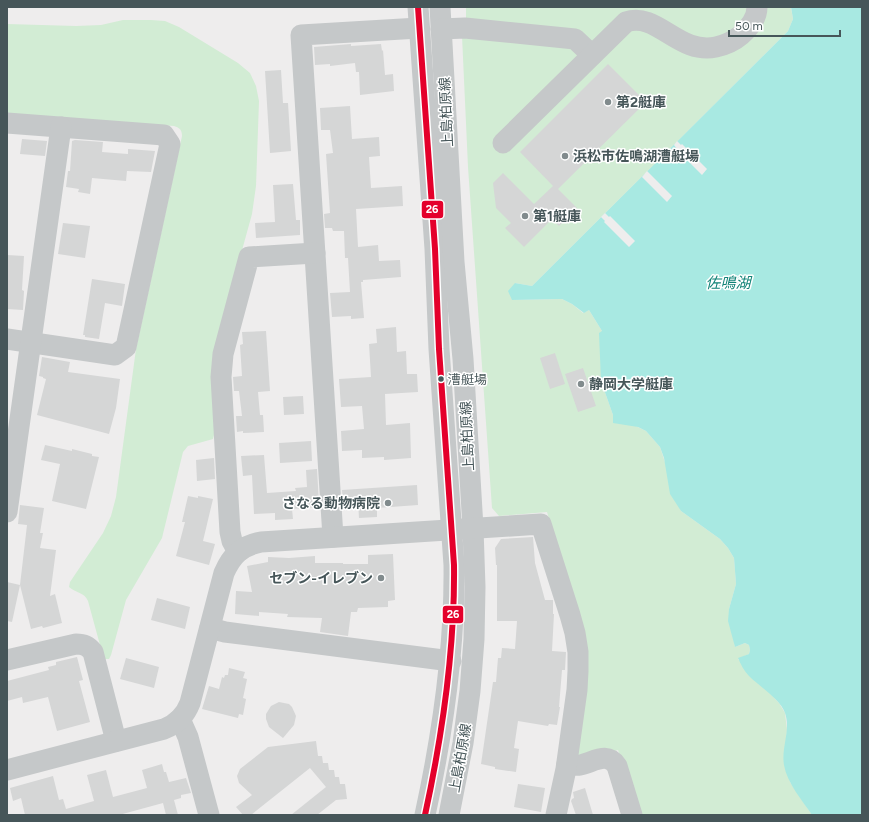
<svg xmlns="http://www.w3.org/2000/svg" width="869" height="822" viewBox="0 0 869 822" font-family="Figtree,'Noto Sans JP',sans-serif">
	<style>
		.green { fill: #d2ecd4 }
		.water { fill: #a8e9e2 }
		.pier { fill: #eeeded }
		.building { fill: #d5d6d6 }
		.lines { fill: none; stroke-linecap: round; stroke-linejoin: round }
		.minor { stroke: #c5c8c9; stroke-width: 21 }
		.bus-1-casing { stroke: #fff; stroke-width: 9 }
		.bus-1 { stroke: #e4002b; stroke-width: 6 }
		.poi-dot { fill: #818b8d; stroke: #fff; stroke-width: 1.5 }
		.bus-dot { fill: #465659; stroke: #fff; stroke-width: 1.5 }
		.labels { text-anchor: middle; stroke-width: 3; stroke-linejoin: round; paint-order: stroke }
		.bus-label { font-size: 13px; fill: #465659; stroke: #fff; text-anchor: start }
		.poi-label { font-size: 14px; font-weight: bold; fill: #465659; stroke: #fff; text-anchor: start }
		.street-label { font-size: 14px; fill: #465659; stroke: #fff }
		.water-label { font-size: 15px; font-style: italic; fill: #128377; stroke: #fff }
		.line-badge { stroke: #fff; stroke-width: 1.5 }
		.badge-label { font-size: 11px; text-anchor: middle; font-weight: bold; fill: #fff }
	</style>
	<rect width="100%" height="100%" fill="#eeeded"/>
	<g class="green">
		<path d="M466 7 791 8 793 19 788 31 532 286 515 283 513 300 562 299 572 304 583 313 589 310 602 331 601 381 613 415 646 431 660 447 681 511 720 539 728 548 734 558 736 584 729 609 735 647 745 643 749 645 750 650 749 654 738 659 779 703 785 713 787 730 785 751 790 782 812 815H638L618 750 586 760 576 754 580 625 547 512 499 516 492 508 468 167 462 36 466 20Z"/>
		<path d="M123 20H151L165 21 179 27 238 63 250 73 256 86 259 101 256 186 252 214 214 352 215 431 213 439 188 446 183 452 162 538 126 600 111 655 109 659H105L103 656 88 601C84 592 76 593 69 587L70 582 103 533 111 516 116 497 136 349 182 136C182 130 180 128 174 126L7 114V24L76 26 101 25Z"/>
	</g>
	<path class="water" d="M791 7H862V815H812C802 800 787 783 784 765 781 748 791 730 785 713 780 699 760 687 749 676 744 671 741 665 738 658L749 654 750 650 749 645 745 643 735 647 728 621 729 609 736 584 734 558 728 548 720 539 681 511 670 494 664 458 660 447 646 431 638 427 613 423V415L601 381 599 333 602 331 589 310 584 313 572 304 562 299 512 300 508 291 515 283 532 286 788 31 793 19Z"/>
	<g class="pier">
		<path d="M677 141 681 145 682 144 707 169 702 175 677 150V149L674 145Z"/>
		<path d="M647 171 672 196 667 202 642 177Z"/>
		<path d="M605 213 609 217 610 216 635 241 629 247 604 222 605 221 601 217Z"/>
	</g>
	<g class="building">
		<path d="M351 44V46L381 44 382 51 383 50 385 75 393 74 394 91 360 95 359 72H356L355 63 330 66V64L315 65 314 47Z"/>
		<path d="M608 64 646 102 558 189 577 208 559 226 552 219 524 247 505 228 511 223 496 208 493 183 503 173 534 204 553 186 520 152Z"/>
		<path d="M281 70 283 103H288L291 151 270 153 265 71Z"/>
		<path d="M350 106 352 139 379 137 380 156 369 157 371 188 402 186 403 206 356 209 358 247 378 245 379 261 400 260 401 277 363 280V282H361L364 318 351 319V316L332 317 330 293 350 292 348 258H345L344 231H333L332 228H325L324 214 330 213 326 154 333 153 330 130H321L320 108Z"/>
		<path d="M22 139 47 141 45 156 20 154Z"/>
		<path d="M75 140 103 142 102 152 128 154V149L155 151 151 172 127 171 126 181 92 178 90 194 78 192 79 189 66 187 68 171H70L72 141Z"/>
		<path d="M293 184 296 220H300V235L256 238 255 223 275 222 273 185Z"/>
		<path d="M63 223 90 226 85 258 58 254Z"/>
		<path d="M7 255 24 256 22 290 24 291 23 310 7 309Z"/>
		<path d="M92 279 125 284 122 306 105 303 99 339 85 337V335H83Z"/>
		<path d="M396 327 397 352 406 351 407 374H417L418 392 385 394 386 425 410 423 411 458 384 460V457L362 458V450L342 451 341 431 364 429 362 406 341 407 339 379 371 377 369 344 377 343 376 329Z"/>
		<path d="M266 331 270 391 258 392 260 415H263L264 432 243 433V431L237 432 236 416H242L239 391H234L233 377 242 376 240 345 243 344 242 332Z"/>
		<path d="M555 353 565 384 550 389 540 358Z"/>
		<path d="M42 357 70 362 68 372 120 379 116 408 109 434 37 415 46 379 43 378V377L39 376Z"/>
		<path d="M583 368 596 406 578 412 565 374Z"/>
		<path d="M303 396 304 414 284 415 283 397Z"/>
		<path d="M311 441 312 461 280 463 279 443Z"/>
		<path d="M45 445 72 451V449L92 454V456L99 457 86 509 52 501 60 464 41 460Z"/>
		<path d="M264 455 267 493 296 491 295 488 307 487 306 470 317 469 319 504H316V507L292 509 293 519 275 520V513L254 514 252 475 243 476 241 456Z"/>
		<path d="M214 458 215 479 197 481 196 460Z"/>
		<path d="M417 485 418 505 377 508V517L359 518 358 501 343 502 342 490Z"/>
		<path d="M188 496 198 498V496L213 499 203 541 215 544 209 565 176 556 185 522H182Z"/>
		<path d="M20 505 44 508 40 533H43L40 548 56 550 50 596 55 594 62 623 43 628 42 626 31 629 20 585 12 622 7 621V582L20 585 27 525 18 524Z"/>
		<path d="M533 537 535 563 545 600H553V614H554L552 651 566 652 565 670H562L559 707H560L557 725 549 724 548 726 518 721 514 748 519 749 516 772 495 769V767L481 764 493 682H496L498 658H501L502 648 515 649 517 621H497V565H496L495 548 501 539Z"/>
		<path d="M393 554 395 600 388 601V607L358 608 357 612H351L348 636 320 632 322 618 287 617 288 614 259 612V616L235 614 236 591 252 592 247 566 268 562V557L289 558 315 556V563H343V564H368V555Z"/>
		<path d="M157 598 190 607 185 629 151 620Z"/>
		<path d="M77 657 83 680 79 681 90 722 57 731 48 697 23 703 22 697 7 701V681L49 670 48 667 56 665V662Z"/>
		<path d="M126 658 159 667 154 688 120 679Z"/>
		<path d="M229 668 245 672 243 678 247 679 243 698 246 699 243 715 239 714 238 718 202 709 209 686 219 689 222 677 224 678 225 675H228Z"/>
		<path d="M279 702 289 704 292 707 296 716 294 725 283 738 269 727 266 719V714L271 706Z"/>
		<path d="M316 741 318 756H322L323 763H328L329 770H334L335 777H339L340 784H345L347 799 336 800 317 815H291L326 787 310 768 251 815H243L236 807 252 795 239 783 237 776 240 769 268 747Z"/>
		<path d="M162 764 164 772H166L169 782 186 778 191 793 181 795V798L174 800 178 815H166L163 803 119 815H25L21 798 13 801 10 788 53 776 59 800 63 799 66 809 94 801 87 775 106 770 113 797 147 788 142 770Z"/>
		<path d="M518 784 545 788 541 812 514 807Z"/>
		<path d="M585 788 593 815H576L571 801 572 799 574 798 573 792Z"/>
	</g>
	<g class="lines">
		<g class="minor">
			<path d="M418 7 435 249 439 349 454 565C455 649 443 732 425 815"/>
			<path d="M440 7 454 262 463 359 473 528 475 587 474 639 470 691 463 743 449 815"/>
			<path d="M441 29 465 28 575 39 592 55"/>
			<path d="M7 123 164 135 170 144 126 347 115 355 7 339"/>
			<path d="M503 143 626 22C657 11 678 55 716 47 725 45 734 41 741 35 749 28 757 19 757 7"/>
			<path d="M7 512 61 127"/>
			<path d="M333 537 301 35 419 28"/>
			<path d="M238 552 232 541 230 532 221 377 223 354 249 257 315 253"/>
			<path d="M210 628 225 632 451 661"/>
			<path d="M7 660 76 644C84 644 88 646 93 652L116 741"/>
			<path d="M180 719 188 737 209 815"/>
			<path d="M567 764C571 765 576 766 580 765 594 762 607 751 617 766L632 815"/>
			<path d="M7 770 164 729C177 724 185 716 190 703L224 573C232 555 241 546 261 542L541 524 570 615 575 633 578 652V671L577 690 566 769 556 815"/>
		</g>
		<g class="bus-1-casing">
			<path id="bus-1" d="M418 7 435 249 439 349 454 565C455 649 443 732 425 815"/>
		</g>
		<use href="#bus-1" class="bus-1"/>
	</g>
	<g class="poi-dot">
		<circle cx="608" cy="102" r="4"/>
		<circle cx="565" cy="156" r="4"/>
		<circle cx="525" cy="216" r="4"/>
		<circle cx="581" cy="384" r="4"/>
		<circle cx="388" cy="503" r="4"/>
		<circle cx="381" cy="578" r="4"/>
	</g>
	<circle class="bus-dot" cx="441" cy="379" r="3.5"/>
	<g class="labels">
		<g class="bus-label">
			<text x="448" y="384">漕艇場</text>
		</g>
		<g class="poi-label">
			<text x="616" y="107">第2艇庫</text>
			<text x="573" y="161">浜松市佐鳴湖漕艇場</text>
			<text x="533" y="221">第1艇庫</text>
			<text x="589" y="389">静岡大学艇庫</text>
			<text x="380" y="508" text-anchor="end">さなる動物病院</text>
			<text x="373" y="583" text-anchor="end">セブン-イレブン</text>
		</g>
		<g class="street-label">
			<text transform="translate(446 112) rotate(-93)" y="5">上島柏原線</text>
			<text transform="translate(467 436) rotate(-93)" y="5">上島柏原線</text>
			<text transform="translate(460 758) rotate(-80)" y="5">上島柏原線</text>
		</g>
		<g class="water-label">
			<text x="728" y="288">佐鳴湖</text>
		</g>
	</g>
	<g class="line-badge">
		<rect x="421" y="200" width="23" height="19" rx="4" fill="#e4002b"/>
		<rect x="442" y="605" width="22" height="19" rx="4" fill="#e4002b"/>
	</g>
	<g class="badge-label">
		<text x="432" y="213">26</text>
		<text x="453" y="618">26</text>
	</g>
	<rect width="869" height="822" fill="none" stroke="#465659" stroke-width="16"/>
	<path d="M729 30v6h111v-6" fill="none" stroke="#465659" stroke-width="2"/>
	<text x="735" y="30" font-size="12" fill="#465659" stroke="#ffffff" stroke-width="3" paint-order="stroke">50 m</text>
</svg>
